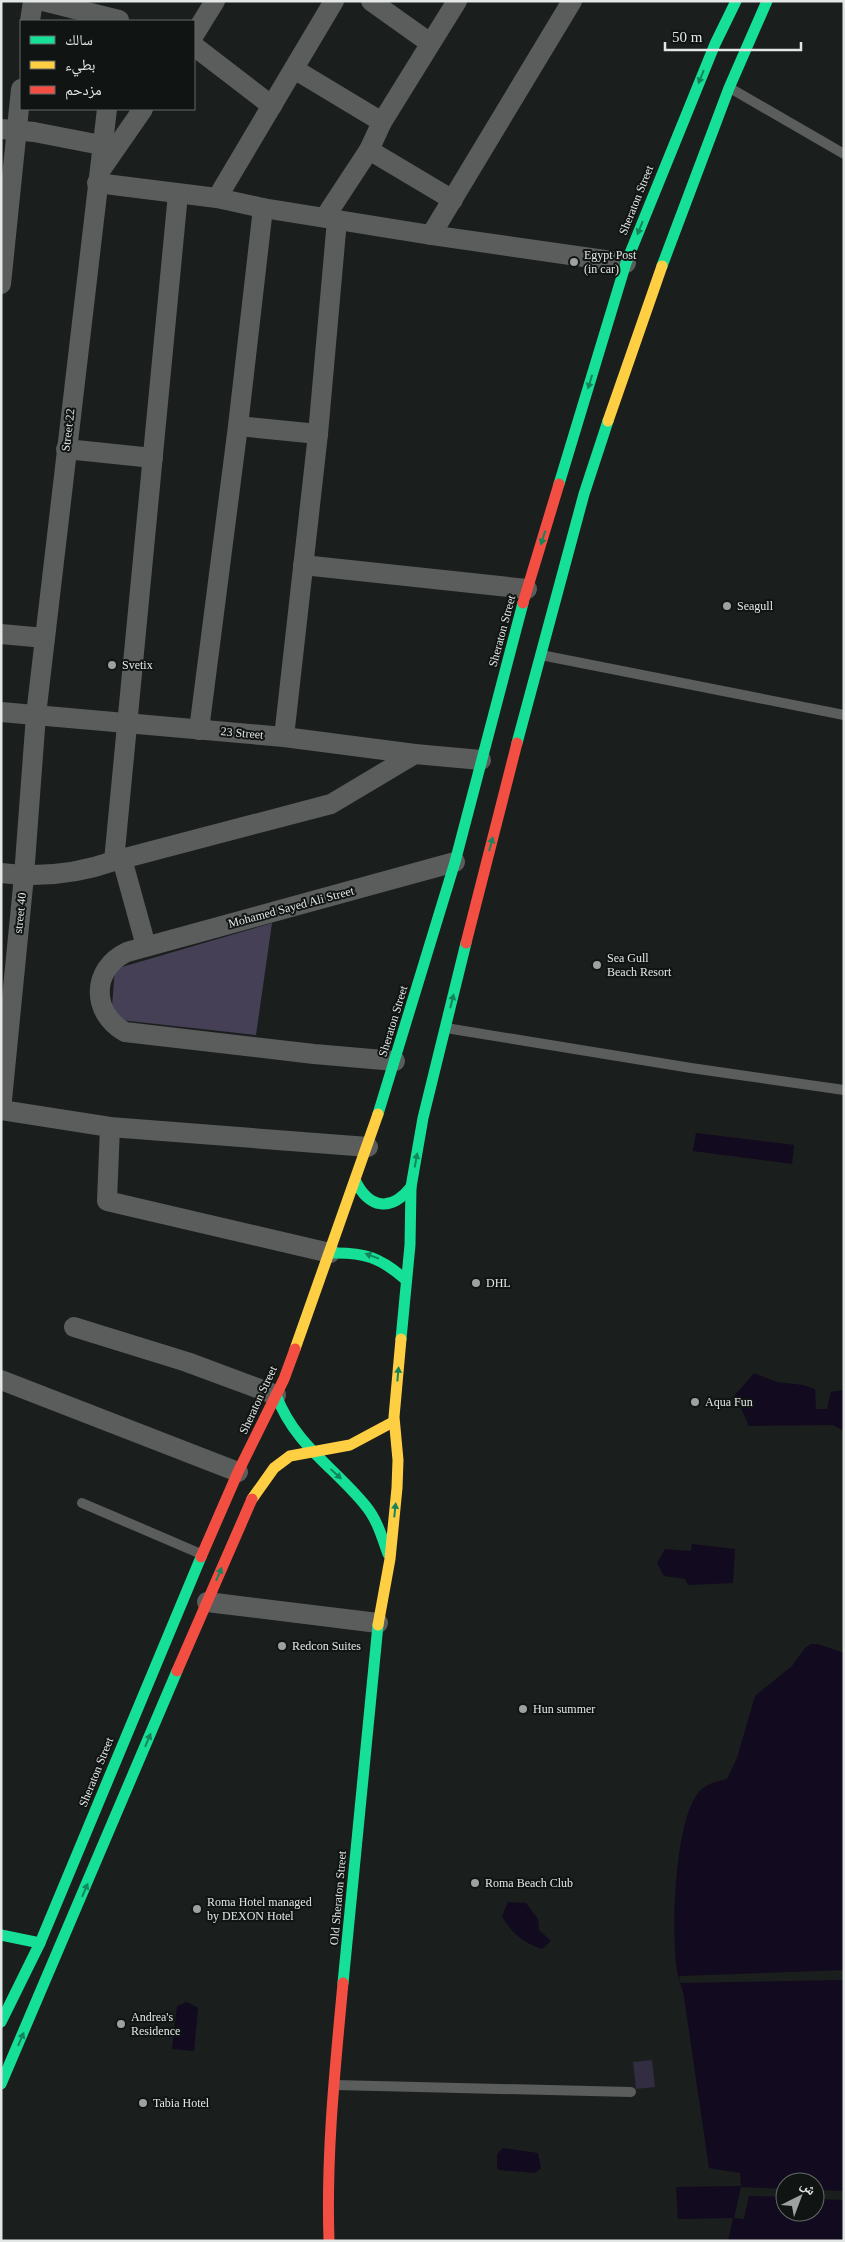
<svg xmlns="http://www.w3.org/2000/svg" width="845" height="2242" viewBox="0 0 845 2242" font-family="'Times New Roman','Noto Naskh Arabic',serif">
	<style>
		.green { fill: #322d40 }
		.forest { fill: #464057 }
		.water { fill: #120a1f; fill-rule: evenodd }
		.pier { fill: #1a1e1c }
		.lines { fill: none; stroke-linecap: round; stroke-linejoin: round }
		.lane { stroke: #5b5c5c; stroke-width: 10 }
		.street { stroke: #5b5c5c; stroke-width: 20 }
		.fast { stroke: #16e098; stroke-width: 11 }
		.slow { stroke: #ffcf43; stroke-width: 11 }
		.jam { stroke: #f24e42; stroke-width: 11 }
		.oneway { fill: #13855c }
		.poi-dot { fill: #9da19f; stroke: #101513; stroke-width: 2 }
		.labels { text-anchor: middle; stroke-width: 4; stroke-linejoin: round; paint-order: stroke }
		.street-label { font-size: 12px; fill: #e3e7e5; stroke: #101513 }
		.poi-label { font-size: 12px; fill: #e3e7e5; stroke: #101513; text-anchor: start }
	</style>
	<rect width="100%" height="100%" fill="#1a1e1c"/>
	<path class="green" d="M652 2060 655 2087 636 2089 633 2062Z"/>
	<path class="forest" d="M272 923 256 1035 111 1019 115 969Z"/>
	<g class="water">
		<path d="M696 1133 794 1145 792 1164 693 1151Z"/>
		<path d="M754 1373 777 1382 803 1385 815 1389 816 1409H827L831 1392 844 1390V1431L833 1425 749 1426 735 1395Z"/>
		<path d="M692 1544 735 1549 733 1583 688 1585 685 1579 664 1576 657 1563 665 1549 691 1551Z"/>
		<path d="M811 1644H818L844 1653V2241H728L733 2218 678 2219 676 2187 741 2186 740 2173 709 2168 684 1997C682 1988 679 1980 677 1971 671 1936 674 1812 702 1789 709 1783 718 1781 727 1779L737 1758 755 1696 792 1666 805 1648ZM785 2182H815V2212H785Z"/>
		<path d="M508 1902 526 1903 538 1919 539 1930 551 1941 542 1949C523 1942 512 1934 502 1916Z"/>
		<path d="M187 2002 198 2008 194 2051 172 2049 177 2006Z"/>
		<path d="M503 2148 538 2153 541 2168 535 2173 499 2170 497 2167V2154Z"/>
	</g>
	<g class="pier">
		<path d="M844 1970V1980L680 1983 679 1976Z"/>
		<path d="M741 2187 785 2189V2197L749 2196 744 2219 734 2218Z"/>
		<path d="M815 2190 844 2191V2200L815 2199Z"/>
	</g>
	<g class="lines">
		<g class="lane">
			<path d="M730 88 844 154"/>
			<path d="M541 655 844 715"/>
			<path d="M446 1028 691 1068 844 1090"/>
			<path d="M82 1503 201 1554"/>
			<path d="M335 2085 631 2092"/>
		</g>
		<g class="street">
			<path d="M43 1 119 20"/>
			<path d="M371 1 430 43"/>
			<path d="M30 21 33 1"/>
			<path d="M194 35 215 1"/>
			<path d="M194 46 272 106"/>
			<path d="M294 69 382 122"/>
			<path d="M1 129 34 132 101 145"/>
			<path d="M369 150 453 200"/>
			<path d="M100 171 143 109"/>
			<path d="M97 183 217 198 263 208 431 235 626 263"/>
			<path d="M217 198 334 1"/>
			<path d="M325 217 369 150 382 122 457 1"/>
			<path d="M431 235 572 1"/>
			<path d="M1 284 21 89"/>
			<path d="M238 426 318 434"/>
			<path d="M66 449 153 458"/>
			<path d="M303 565 527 589"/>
			<path d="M1 634 45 638"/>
			<path d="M1 712 284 737 415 754 481 760"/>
			<path d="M199 730 238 426 263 208"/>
			<path d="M284 737 318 434 337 220"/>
			<path d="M122 859 146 946"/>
			<path d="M114 861 178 194"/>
			<path d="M1 873C41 878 77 874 114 861L331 804 415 754"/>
			<path d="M395 1061 314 1054 125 1032C91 1013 91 969 127 952L455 862"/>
			<path d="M1 1110 24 876 36 715 107 109"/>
			<path d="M1 1110 110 1127 368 1147"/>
			<path d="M110 1127 107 1201 330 1253"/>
			<path d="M74 1327 187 1362 276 1395"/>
			<path d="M1 1380 238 1472"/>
			<path d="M207 1602 378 1623"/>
		</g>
		<g class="fast">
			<path d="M662 266 729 88 767 1"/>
			<path d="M559 484 626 263 715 44 736 1"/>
			<path d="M517 743 584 494 608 421"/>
			<path d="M378 1114 455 862 523 603"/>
			<path d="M355 1180C369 1209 391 1212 411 1187"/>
			<path d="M330 1253C364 1252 380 1257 406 1280"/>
			<path d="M401 1339 410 1245 411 1187 423 1118 466 943"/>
			<path d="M276 1395C295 1445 333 1466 365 1505 377 1519 382 1537 388 1554"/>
			<path d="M1 1935 40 1943"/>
			<path d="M343 1983 378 1625"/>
			<path d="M1 2022 40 1943 201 1557"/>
			<path d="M1 2084 177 1671"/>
		</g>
		<g class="slow">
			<path d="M608 421 662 266"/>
			<path d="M295 1349 378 1114"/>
			<path d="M252 1499 274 1468 290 1456 350 1445 393 1422"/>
			<path d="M378 1625 390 1559 397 1488 398 1460 394 1417 401 1339"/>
		</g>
		<g class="jam">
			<path d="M523 603 559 484"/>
			<path d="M466 943 517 743"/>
			<path d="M201 1557 238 1472 284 1379 295 1349"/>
			<path d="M177 1671 252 1499"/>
			<path d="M329 2241C326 2154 335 2069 343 1983"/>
		</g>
	</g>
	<defs><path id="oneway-solid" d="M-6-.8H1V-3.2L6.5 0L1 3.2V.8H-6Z" transform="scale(1.25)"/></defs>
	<g class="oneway">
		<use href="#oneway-solid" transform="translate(701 77) rotate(112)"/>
		<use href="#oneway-solid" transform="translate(640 228) rotate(112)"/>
		<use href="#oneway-solid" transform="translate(590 382) rotate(107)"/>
		<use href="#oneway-solid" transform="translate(543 538) rotate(107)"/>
		<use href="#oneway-solid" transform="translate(491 844) rotate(-76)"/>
		<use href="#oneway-solid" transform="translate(452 1001) rotate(-76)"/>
		<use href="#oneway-solid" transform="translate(416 1160) rotate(-80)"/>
		<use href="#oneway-solid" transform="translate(372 1256) rotate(-160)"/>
		<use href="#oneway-solid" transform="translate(398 1374) rotate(-85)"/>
		<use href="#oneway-solid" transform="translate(336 1474) rotate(43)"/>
		<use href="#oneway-solid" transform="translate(395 1510) rotate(-84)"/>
		<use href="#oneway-solid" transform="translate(219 1574) rotate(-67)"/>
		<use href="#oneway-solid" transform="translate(148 1740) rotate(-67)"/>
		<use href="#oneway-solid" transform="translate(85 1890) rotate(-67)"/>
		<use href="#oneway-solid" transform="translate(21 2039) rotate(-67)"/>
	</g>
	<g class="poi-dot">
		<circle cx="574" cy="262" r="5"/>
		<circle cx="727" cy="606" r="5"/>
		<circle cx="112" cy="665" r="5"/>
		<circle cx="597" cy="965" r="5"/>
		<circle cx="476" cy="1283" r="5"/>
		<circle cx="695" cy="1402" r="5"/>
		<circle cx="282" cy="1646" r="5"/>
		<circle cx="523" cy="1709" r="5"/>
		<circle cx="475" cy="1883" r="5"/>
		<circle cx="197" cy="1909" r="5"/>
		<circle cx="121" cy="2024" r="5"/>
		<circle cx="143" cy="2103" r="5"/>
	</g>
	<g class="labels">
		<g class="street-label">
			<text transform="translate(636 200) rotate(-68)" y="4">Sheraton Street</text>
			<text transform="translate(68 430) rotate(-83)" y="4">Street 22</text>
			<text transform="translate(502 631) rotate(-75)" y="4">Sheraton Street</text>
			<text transform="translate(242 733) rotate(5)" y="4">23 Street</text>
			<text transform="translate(291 907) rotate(-15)" y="4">Mohamed Sayed Ali Street</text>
			<text transform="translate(20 913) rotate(-84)" y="4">street 40</text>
			<text transform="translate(393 1021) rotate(-73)" y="4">Sheraton Street</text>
			<text transform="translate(258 1400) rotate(-65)" y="4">Sheraton Street</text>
			<text transform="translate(96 1772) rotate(-68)" y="4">Sheraton Street</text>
			<text transform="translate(338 1898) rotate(-85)" y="4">Old Sheraton Street</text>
		</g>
		<g class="poi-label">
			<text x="584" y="259">Egypt Post<tspan x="584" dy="14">(in car)</tspan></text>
			<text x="737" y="610">Seagull</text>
			<text x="122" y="669">Svetix</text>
			<text x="607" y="962">Sea Gull<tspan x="607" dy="14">Beach Resort</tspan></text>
			<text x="486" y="1287">DHL</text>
			<text x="705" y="1406">Aqua Fun</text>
			<text x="292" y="1650">Redcon Suites</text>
			<text x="533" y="1713">Hun summer</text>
			<text x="485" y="1887">Roma Beach Club</text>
			<text x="207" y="1906">Roma Hotel managed<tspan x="207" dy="14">by DEXON Hotel</tspan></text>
			<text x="131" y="2021">Andrea's<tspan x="131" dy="14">Residence</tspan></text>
			<text x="153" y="2107">Tabia Hotel</text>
		</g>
	</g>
	<rect width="845" height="2242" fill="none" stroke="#e3e7e5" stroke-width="5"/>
	<rect x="20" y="20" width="175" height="90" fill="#101513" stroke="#646967"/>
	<rect x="30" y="36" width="25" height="8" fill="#16e098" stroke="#646967"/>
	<text x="65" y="45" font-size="15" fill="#e3e7e5">سالك</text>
	<rect x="30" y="61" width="25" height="8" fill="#ffcf43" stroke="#646967"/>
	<text x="65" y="70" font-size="15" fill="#e3e7e5">بطيء</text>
	<rect x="30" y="86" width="25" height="8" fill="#f24e42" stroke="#646967"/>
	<text x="65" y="95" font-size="15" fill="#e3e7e5">مزدحم</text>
	<g transform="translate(800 2197) rotate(42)"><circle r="24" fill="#101513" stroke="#646967"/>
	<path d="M0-4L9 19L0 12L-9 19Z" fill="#9da19f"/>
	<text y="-8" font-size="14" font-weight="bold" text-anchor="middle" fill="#e3e7e5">ش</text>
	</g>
	<path d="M665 42v8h136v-8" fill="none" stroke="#e3e7e5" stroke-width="2.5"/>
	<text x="672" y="42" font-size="15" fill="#e3e7e5" stroke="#101513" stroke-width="4" paint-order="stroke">50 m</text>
</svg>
